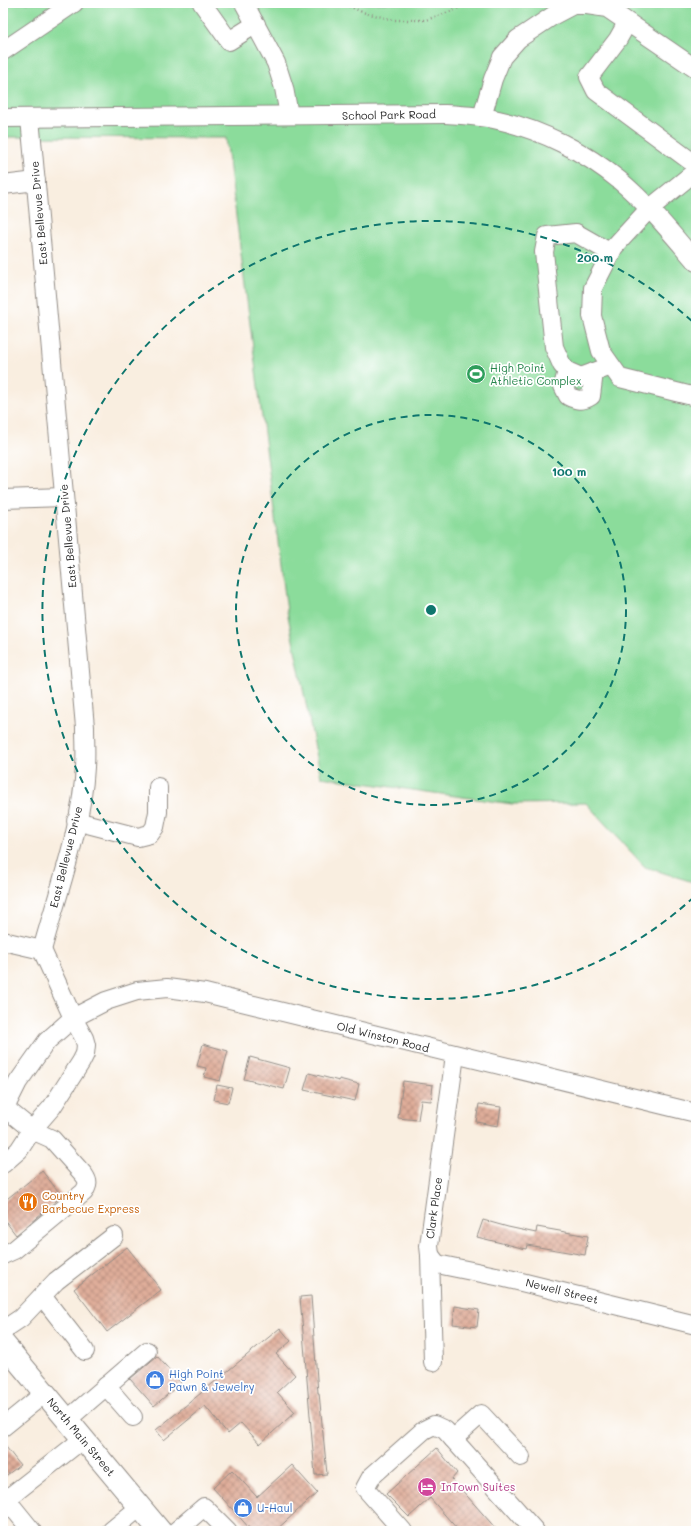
<svg xmlns="http://www.w3.org/2000/svg" width="699" height="1534" viewBox="0 0 699 1534" font-family="Mali,sans-serif">
	<style>
		.pitch { fill: #8bdc9b; stroke: #5b8463 }
		.building { fill: url(#building-cross-hatch) }
		.lines { fill: none; stroke-linecap: round; stroke-linejoin: round }
		.minor-casing { stroke: #928c86; stroke-width: 20 }
		.major-casing { stroke: #928c86; stroke-width: 24 }
		.path { stroke: #928c86; stroke-width: 2.5; stroke-dasharray: 1 3; stroke-linecap: butt }
		.minor { stroke: #fff; stroke-width: 18 }
		.major { stroke: #fff; stroke-width: 22 }
		.ring { fill: none; stroke: #0f766e; stroke-width: 2; stroke-dasharray: 7 5 }
		.labels { text-anchor: middle; stroke-width: 3.5; stroke-linejoin: round; paint-order: stroke }
		.street-label { font-size: 11px; fill: #2b2b2b; stroke: #fff }
		.leisure-label { font-size: 11px; fill: #27864d; stroke: #fff; text-anchor: start }
		.food-label { font-size: 11px; fill: #c56008; stroke: #fff; text-anchor: start }
		.shop-label { font-size: 11px; fill: #366cbe; stroke: #fff; text-anchor: start }
		.hotel-label { font-size: 11px; fill: #b23c85; stroke: #fff; text-anchor: start }
		.centre { fill: #0f766e; stroke: #fff; stroke-width: 2 }
		.ring-label { font-size: 12px; text-anchor: middle; font-weight: bold; fill: #0f766e; stroke: #fff; stroke-width: 3.5; stroke-linejoin: round; paint-order: stroke }
	</style>
	<defs>
		<pattern id="building-cross-hatch" width="8" height="8" patternUnits="userSpaceOnUse"><rect width="8" height="8" fill="#dfad9a"/><path d="M0 0l8 8M0 8l8-8" fill="none" stroke="#b58d7e"/></pattern>
	</defs>
	<rect width="100%" height="100%" fill="#fff"/>
	<filter id="ink" filterUnits="userSpaceOnUse"><feTurbulence type="fractalNoise" baseFrequency=".025" numOctaves="2"/><feDisplacementMap in="SourceGraphic" scale="8" xChannelSelector="R" yChannelSelector="G"/><feConvolveMatrix kernelMatrix="1 2 1 2 8 2 1 2 1" color-interpolation-filters="sRGB"/></filter>
	<filter id="wash" filterUnits="userSpaceOnUse"><feTurbulence type="fractalNoise" baseFrequency=".012" numOctaves="4" result="noise"/><feDisplacementMap in="SourceGraphic" scale="16" xChannelSelector="R" yChannelSelector="G"/><feGaussianBlur stdDeviation="0.9" result="paint"/><feColorMatrix in="noise" values="0 0 0 0 0 0 0 0 0 0 0 0 0 0 0 0 0 1.4 0 .05"/><feComposite in="paint" operator="in"/></filter>
	<g filter="url(#wash)">
		<rect width="100%" height="100%" fill="#f9eee0"/>
		<path class="pitch" d="M3 3H696V883L645 867 586 803 512 804 321 777 287 611 226 138 3 137Z"/>
		<g id="blocks">
			<g class="building">
				<path d="M203 1044 228 1051 220 1081 204 1077 206 1068 197 1066Z"/>
				<path d="M250 1057 290 1068 284 1089 244 1079Z"/>
				<path d="M309 1073 339 1081V1079L359 1084 355 1101 304 1090Z"/>
				<path d="M403 1081 433 1085 431 1101 421 1100 418 1120 398 1118Z"/>
				<path d="M217 1085 232 1088 228 1103 214 1100Z"/>
				<path d="M479 1104 501 1107 498 1126 476 1122Z"/>
				<path d="M42 1171 62 1196 16 1235 3 1218V1202Z"/>
				<path d="M483 1220 508 1227 536 1233 537 1227 588 1236 585 1255 527 1245 526 1249 477 1237Z"/>
				<path d="M127 1247 161 1290 107 1332 74 1289Z"/>
				<path d="M311 1296 318 1393H319L327 1474 315 1475 300 1297Z"/>
				<path d="M455 1306 479 1310 477 1327 453 1324Z"/>
				<path d="M280 1328 291 1341 276 1354 295 1375 277 1392 295 1412 260 1444 241 1423 228 1434 205 1406 164 1440 156 1430Z"/>
				<path d="M157 1356 181 1383 154 1406 130 1379Z"/>
				<path d="M3 1443 20 1465 3 1478Z"/>
				<path d="M437 1448 457 1473 452 1479 498 1531H459L430 1498 409 1517 386 1494Z"/>
				<path d="M292 1465 317 1493 275 1531H252L213 1488 232 1470 257 1497Z"/>
			</g>
		</g>
	</g>
	<g filter="url(#ink)">
		<use href="#blocks" fill-opacity="0" stroke="#928c86" stroke-width="1"/>
		<g class="lines">
			<g class="minor-casing">
				<g id="minor">
					<path d="M202 3 229 41 256 24"/>
					<path d="M244 3 276 63 284 88 289 115"/>
					<path d="M627 23 618 39 589 77 596 91 696 165"/>
					<path d="M3 51 74 3"/>
					<path d="M482 117 493 79 502 57 518 39 554 15 573 5H587L607 8 696 69"/>
					<path d="M3 118 444 114C462 115 481 116 498 120 542 130 585 152 619 180 648 204 672 234 696 262"/>
					<path d="M30 118 85 727C85 740 86 753 85 767 82 827 58 892 42 950"/>
					<path d="M696 171 649 209 614 247 593 288 592 316 601 351 620 378 696 397"/>
					<path d="M3 185 36 181"/>
					<path d="M611 253 576 233 547 236 544 252 554 347 562 365 567 371 581 377 611 366"/>
					<path d="M567 371 563 386 568 396C576 400 582 402 591 396L594 372"/>
					<path d="M3 499 64 497"/>
					<path d="M76 821 138 837 150 834 155 827 158 812V787"/>
					<path d="M3 941 42 950 73 1018 84 1038 86 1045 85 1054 81 1062 52 1107 32 1130 19 1150 3 1164"/>
					<path d="M3 1112 18 1082 47 1041 73 1018 106 1001 137 991 167 988 205 993 696 1113"/>
					<path d="M3 1255 14 1250 84 1192C88 1185 89 1182 84 1175L52 1139 32 1130 5 1108"/>
					<path d="M430 1255 437 1264 501 1277 696 1325"/>
					<path d="M42 1296 85 1351"/>
					<path d="M3 1330 21 1318 56 1281 114 1236"/>
					<path d="M433 1362 430 1255 429 1246 455 1055"/>
					<path d="M106 1386 133 1417"/>
					<path d="M67 1420 147 1351"/>
					<path d="M3 1427 45 1393"/>
					<path d="M453 1439 481 1414 521 1457"/>
					<path d="M6 1499 32 1531"/>
					<path d="M3 1502 83 1439"/>
					<path d="M111 1531 140 1507"/>
					<path d="M176 1531 204 1507 228 1531"/>
					<path d="M403 1531 365 1488 371 1477 424 1430 434 1425 445 1430 535 1531"/>
				</g>
			</g>
			<g class="major-casing">
				<path id="major" d="M3 1343 160 1531"/>
			</g>
			<g class="path">
				<path d="M342 3 362 12 394 20H426L455 10 466 3"/>
				<path d="M500 3 502 6"/>
			</g>
			<use href="#minor" class="minor"/>
			<use href="#major" class="major"/>
		</g>
	</g>
	<g class="ring">
		<circle cx="431" cy="610" r="195"/>
		<path d="M694 897A389 389 0 1 1 694 323"/>
	</g>
	<defs>
		<g id="stadium-disc" transform="scale(1)"><circle r="9.5" fill="#2e9e5b" stroke="#fff"/><path d="M0-5a6.5 5 0 1 0 0 10a6.5 5 0 1 0 0-10ZM-3.5-1.8h7v3.6h-7Z" fill="#fff"/></g>
		<g id="restaurant-disc" transform="scale(1)"><circle r="9.5" fill="#e8710a" stroke="#fff"/><path d="M-5-6h1v4h1v-4h1v4h1v-4h1v5L-1.5 .5V6h-2V.5L-5-1ZM5-6V6H3V1.5H1.5Q1.5-4 5-6Z" fill="#fff"/></g>
		<g id="shop-disc" transform="scale(1)"><circle r="9.5" fill="#3f7fe0" stroke="#fff"/><path d="M-5-2.5h2.3a2.7 3.5 0 0 1 5.4 0H5L5.5 6h-11ZM-1.5-2.5h3a1.5 2.3 0 0 0-3 0Z" fill="#fff"/></g>
		<g id="hotel-disc" transform="scale(1)"><circle r="9.5" fill="#d1479c" stroke="#fff"/><path d="M-6-4.5h1.5V1H6V5H4.5V3h-9V5H-6ZM-4 0a1.8 1.8 0 1 1 3.6 0ZM.5 0V-2.5h3Q6-2.5 6 0Z" fill="#fff"/></g>
	</defs>
	<g fill-rule="evenodd">
		<use href="#stadium-disc" x="476" y="374"/>
		<use href="#restaurant-disc" x="28" y="1202"/>
		<use href="#shop-disc" x="155" y="1380"/>
		<use href="#hotel-disc" x="427" y="1487"/>
		<use href="#shop-disc" x="243" y="1508"/>
	</g>
	<g class="labels">
		<g class="street-label">
			<text transform="translate(389 115) rotate(-1)" y="4">School Park Road</text>
			<text transform="translate(39 213) rotate(-95)" y="4">East Bellevue Drive</text>
			<text transform="translate(68 536) rotate(-95)" y="4">East Bellevue Drive</text>
			<text transform="translate(66 857) rotate(-76)" y="4">East Bellevue Drive</text>
			<text transform="translate(383 1037) rotate(14)" y="4">Old Winston Road</text>
			<text transform="translate(434 1208) rotate(-82)" y="4">Clark Place</text>
			<text transform="translate(562 1291) rotate(14)" y="4">Newell Street</text>
			<text transform="translate(81 1437) rotate(50)" y="4">North Main Street</text>
		</g>
		<g class="leisure-label">
			<text x="490" y="372">High Point<tspan x="490" dy="13">Athletic Complex</tspan></text>
		</g>
		<g class="food-label">
			<text x="42" y="1200">Country<tspan x="42" dy="13">Barbecue Express</tspan></text>
		</g>
		<g class="shop-label">
			<text x="169" y="1378">High Point<tspan x="169" dy="13">Pawn &amp; Jewelry</tspan></text>
			<text x="257" y="1512">U-Haul</text>
		</g>
		<g class="hotel-label">
			<text x="441" y="1491">InTown Suites</text>
		</g>
	</g>
	<circle cx="431" cy="610" r="6" class="centre"/>
	<g class="ring-label">
		<text x="595" y="262">200 m</text>
		<text x="569" y="476">100 m</text>
	</g>
	<rect width="699" height="1534" fill="none" stroke="#fff" stroke-width="16"/>
</svg>
